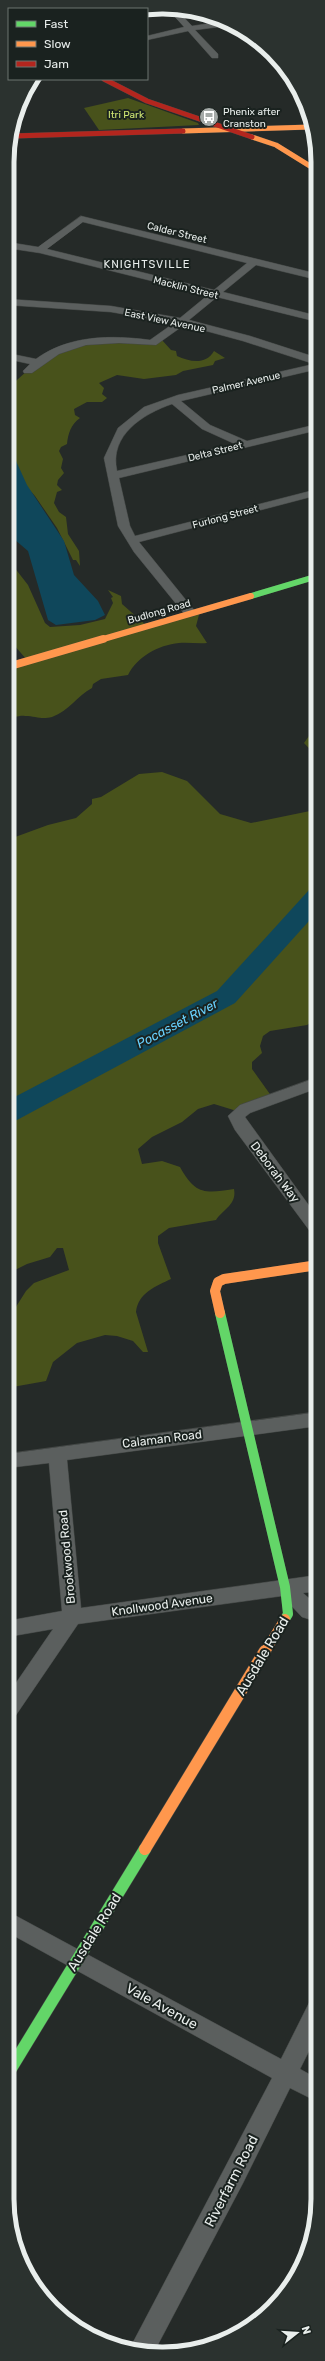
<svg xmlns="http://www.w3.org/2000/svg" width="325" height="2361" viewBox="0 0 325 2361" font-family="Rubik,sans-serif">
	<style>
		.green { fill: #48521b }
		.water { fill: #0f475b }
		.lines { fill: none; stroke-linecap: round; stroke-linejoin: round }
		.river { fill: #0f475b; fill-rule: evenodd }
		.street-casing { stroke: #434745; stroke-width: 1 }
		.fast-far2-casing { stroke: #434745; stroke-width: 6 }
		.fast-far1-casing { stroke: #434745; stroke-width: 10 }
		.fast-casing { stroke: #434745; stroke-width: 13 }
		.slow-far4-casing { stroke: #434745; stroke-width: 5.5 }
		.slow-far3-casing { stroke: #434745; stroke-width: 6 }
		.slow-far2-casing { stroke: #434745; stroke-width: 8 }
		.slow-far1-casing { stroke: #434745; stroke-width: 10 }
		.slow-casing { stroke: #434745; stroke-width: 13 }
		.jam-casing { stroke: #434745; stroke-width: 5.5 }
		.street { fill: #5b5f5e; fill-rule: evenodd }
		.fast-far2 { stroke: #63d668; stroke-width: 6 }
		.fast-far1 { stroke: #63d668; stroke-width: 10 }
		.fast { stroke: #63d668; stroke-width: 12 }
		.slow-far4 { stroke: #ff974d; stroke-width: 5 }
		.slow-far3 { stroke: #ff974d; stroke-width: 6 }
		.slow-far2 { stroke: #ff974d; stroke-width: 8 }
		.slow-far1 { stroke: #ff974d; stroke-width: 10 }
		.slow { stroke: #ff974d; stroke-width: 12 }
		.jam { stroke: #b3261e; stroke-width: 5 }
		.labels { text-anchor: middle; stroke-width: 4; stroke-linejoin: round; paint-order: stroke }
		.far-poi-label { font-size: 10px; fill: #e9eeec; stroke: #1a221f; text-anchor: start }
		.far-park-label { font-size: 10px; fill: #d0e773; stroke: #1a221f }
		.far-street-label { font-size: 10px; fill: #e9eeec; stroke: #1a221f }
		.far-neighbourhood-label { font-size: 11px; letter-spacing: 1px; fill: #e9eeec; stroke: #1a221f }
		.street-label { font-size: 12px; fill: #e9eeec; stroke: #1a221f }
		.water-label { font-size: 13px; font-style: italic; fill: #69d2ff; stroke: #1a221f }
		.near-street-label { font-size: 14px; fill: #e9eeec; stroke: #1a221f }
		.rim { fill: none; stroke: #e9eeec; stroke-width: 5 }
	</style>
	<rect width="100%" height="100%" fill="#252a28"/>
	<g class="green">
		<path d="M128 98 198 123 199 125 99 130 84 108Z"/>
		<path d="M161 339 171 350 176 351 177 356C190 362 206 365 214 351L225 358 215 361 213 365 183 371 176 375 144 379 117 375 99 383 104 388 102 394 107 398 102 402H87L74 409 75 415 80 418C71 424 68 434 67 444L61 447 59 451 63 459 61 468 64 473 58 480 57 485 62 490 57 492 54 503 59 512 66 517 68 534 79 551 80 566 76 560H73L57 528 35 496 17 476 12 458 10 440 7 441V389L38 361 88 341 152 343Z"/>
		<path d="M7 558 28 585 45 623 50 627 80 625 105 619 113 603 111 598 113 597 108 590 121 596 122 604 147 626 200 611 196 626 207 643C198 644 188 642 179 643 158 645 137 657 128 675L101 679 93 684 92 688C77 696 69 711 52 717 41 720 36 716 25 716 20 715 12 718 7 720V667L27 660 7 637Z"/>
		<path d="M318 732V758L304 743 309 736Z"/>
		<path d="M162 772 187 781 220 814 251 823 310 811 318 806V1018L307 1025 270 1031 263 1036 260 1046 262 1053 252 1062V1069L272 1097 240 1112 214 1104 198 1109 182 1122 152 1137 138 1149 142 1164 162 1161 180 1167C195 1194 204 1194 234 1189 237 1205 223 1209 216 1220L169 1228 158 1236V1243L171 1279C156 1286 138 1293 136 1312L148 1352H143L133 1341 117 1336 105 1335 77 1343 53 1362 46 1381 7 1388V1321L26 1291 34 1283 69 1270 63 1248H57L50 1257 27 1264 7 1274V840L48 825 76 818 92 804V799L101 797 139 774Z"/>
	</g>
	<path class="water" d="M11 450 27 485 64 541 74 575 98 601 105 615 95 620 56 625 48 620 28 551 7 533V465Z"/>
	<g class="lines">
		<path class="river" d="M318 887V911L235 1003 17 1120 7 1122V1101L217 991 309 890Z"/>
		<g class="street-casing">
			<g id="street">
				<path d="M167 8H175L192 26 225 21 234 25 195 30 218 54V58H212L188 31 147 40V36L184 27Z"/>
				<path d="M81 216 318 274V280L256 265 223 292 318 316V322L217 297 189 320 250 336 318 358V369L181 401 210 425 247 441 318 424V430L119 478 130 526 135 536 318 489V495L139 542 194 610 196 613 194 616H186L134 552 118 526 104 458 118 428 144 407 178 395 314 364 243 341 184 325 156 345 119 343 86 345 59 354 32 373H24L23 371 30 364 7 359V353L36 359C69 335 111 335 150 340L174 323 111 312 7 305V299L111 306 180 318 208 295 40 253 7 248V242L38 247ZM83 222 247 263 214 290 47 249ZM172 404 202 429 235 444 117 471C109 435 143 414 172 404Z"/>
				<path d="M318 1077V1088L250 1113 245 1117 318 1218V1236L312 1234 235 1130 228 1116 240 1105Z"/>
				<path d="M318 1412V1426L67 1460 81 1608 318 1575V1591L303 1593 318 1606V1622L302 1617 282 1596 78 1624 14 1718 7 1721V1696L53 1629 7 1637V1621L62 1611 49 1463 7 1468V1454Z"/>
				<path d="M7 1911 281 2059 310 2001 318 1998V2033L300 2069 318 2079V2102L290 2088 243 2183 153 2354 130 2348 272 2078 7 1932Z"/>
			</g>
		</g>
		<g class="fast-far2-casing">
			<path id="fast-far2" d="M251 596 318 576"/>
		</g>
		<g class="fast-far1-casing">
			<path id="fast-far1" d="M220 1313 285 1587 288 1614 285 1619"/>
		</g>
		<g class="fast-casing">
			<path id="fast" d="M7 2075 145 1849"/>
		</g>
		<g class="slow-far4-casing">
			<g id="slow-far4">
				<path d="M183 131 311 127"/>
				<path d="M252 137 276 145 318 171"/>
			</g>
		</g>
		<g class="slow-far3-casing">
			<path id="slow-far3" d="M100 640 251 596"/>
		</g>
		<g class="slow-far2-casing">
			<path id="slow-far2" d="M7 667 103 639"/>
		</g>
		<g class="slow-far1-casing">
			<g id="slow-far1">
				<path d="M220 1313 215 1291 218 1282 224 1279 318 1265"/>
				<path d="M265 1652 285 1619"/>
			</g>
		</g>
		<g class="slow-casing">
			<path id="slow" d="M145 1849 265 1651"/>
		</g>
		<g class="jam-casing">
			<g id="jam">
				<path d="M104 79 147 101 252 137"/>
				<path d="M12 136 183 131"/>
			</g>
		</g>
		<use href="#street" class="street"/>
		<use href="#fast-far2" class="fast-far2"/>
		<use href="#fast-far1" class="fast-far1"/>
		<use href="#fast" class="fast"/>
		<use href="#slow-far4" class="slow-far4"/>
		<use href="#slow-far3" class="slow-far3"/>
		<use href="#slow-far2" class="slow-far2"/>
		<use href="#slow-far1" class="slow-far1"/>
		<use href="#slow" class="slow"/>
		<use href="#jam" class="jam"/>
	</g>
	<defs>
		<g id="bus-disc" transform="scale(1)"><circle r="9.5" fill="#a4a9a7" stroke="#1a221f"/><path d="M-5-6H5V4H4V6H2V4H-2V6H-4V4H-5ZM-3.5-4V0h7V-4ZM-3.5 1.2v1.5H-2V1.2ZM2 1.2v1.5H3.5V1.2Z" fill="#fff"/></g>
	</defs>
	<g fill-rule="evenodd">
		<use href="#bus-disc" x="209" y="117"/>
	</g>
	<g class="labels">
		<g class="far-poi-label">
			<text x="223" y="115">Phenix after<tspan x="223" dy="12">Cranston</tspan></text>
		</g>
		<g class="far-park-label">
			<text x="126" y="118">Itri Park</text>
		</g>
		<g class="far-street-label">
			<text transform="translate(177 232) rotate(14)" y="4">Calder Street</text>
			<text transform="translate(186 287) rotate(14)" y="4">Macklin Street</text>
			<text transform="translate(165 320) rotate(12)" y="4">East View Avenue</text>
			<text transform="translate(246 382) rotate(-13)" y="4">Palmer Avenue</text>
			<text transform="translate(215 451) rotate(-14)" y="4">Delta Street</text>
			<text transform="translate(225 516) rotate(-15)" y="4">Furlong Street</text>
			<text transform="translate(159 611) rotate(-16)" y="4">Budlong Road</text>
		</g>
		<g class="far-neighbourhood-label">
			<text x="147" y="268">KNIGHTSVILLE</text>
		</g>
		<g class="street-label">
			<text transform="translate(275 1172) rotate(53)" y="4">Deborah Way</text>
			<text transform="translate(162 1439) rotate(-7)" y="4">Calaman Road</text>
			<text transform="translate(67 1557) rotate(-95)" y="4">Brookwood Road</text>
			<text transform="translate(162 1605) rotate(-8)" y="4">Knollwood Avenue</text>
		</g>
		<g class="water-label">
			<text transform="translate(177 1023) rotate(-28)" y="5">Pocasset River</text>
		</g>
		<g class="near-street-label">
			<text transform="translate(262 1656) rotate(-59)" y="5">Ausdale Road</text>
			<text transform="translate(94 1932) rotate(-58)" y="5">Ausdale Road</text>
			<text transform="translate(162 2006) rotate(29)" y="5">Vale Avenue</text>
			<text transform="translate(231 2181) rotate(-63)" y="5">Riverfarm Road</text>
		</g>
	</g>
	<path d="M0 0H325V2361H0ZM162 14H163A148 148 0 0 1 311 162V2199A148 148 0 0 1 163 2347H162A148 148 0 0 1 14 2199V162A148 148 0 0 1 162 14Z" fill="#2b322f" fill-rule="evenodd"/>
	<path class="rim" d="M162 14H163A148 148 0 0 1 311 162V2199A148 148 0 0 1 163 2347H162A148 148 0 0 1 14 2199V162A148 148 0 0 1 162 14Z"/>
	<rect x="8" y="8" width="140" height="72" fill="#1a221f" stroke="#6d7471"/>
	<rect x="16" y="21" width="20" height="6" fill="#63d668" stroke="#6d7471"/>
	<text x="44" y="28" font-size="12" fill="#e9eeec">Fast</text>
	<rect x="16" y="41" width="20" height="6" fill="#ff974d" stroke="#6d7471"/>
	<text x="44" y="48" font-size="12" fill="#e9eeec">Slow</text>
	<rect x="16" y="61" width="20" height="6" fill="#b3261e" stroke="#6d7471"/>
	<text x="44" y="68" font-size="12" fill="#e9eeec">Jam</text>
	<g transform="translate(297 2333) rotate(73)" stroke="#1a221f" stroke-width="3" paint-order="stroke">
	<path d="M0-3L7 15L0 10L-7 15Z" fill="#e9eeec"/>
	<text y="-6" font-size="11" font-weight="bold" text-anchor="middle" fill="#e9eeec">N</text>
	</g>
</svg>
